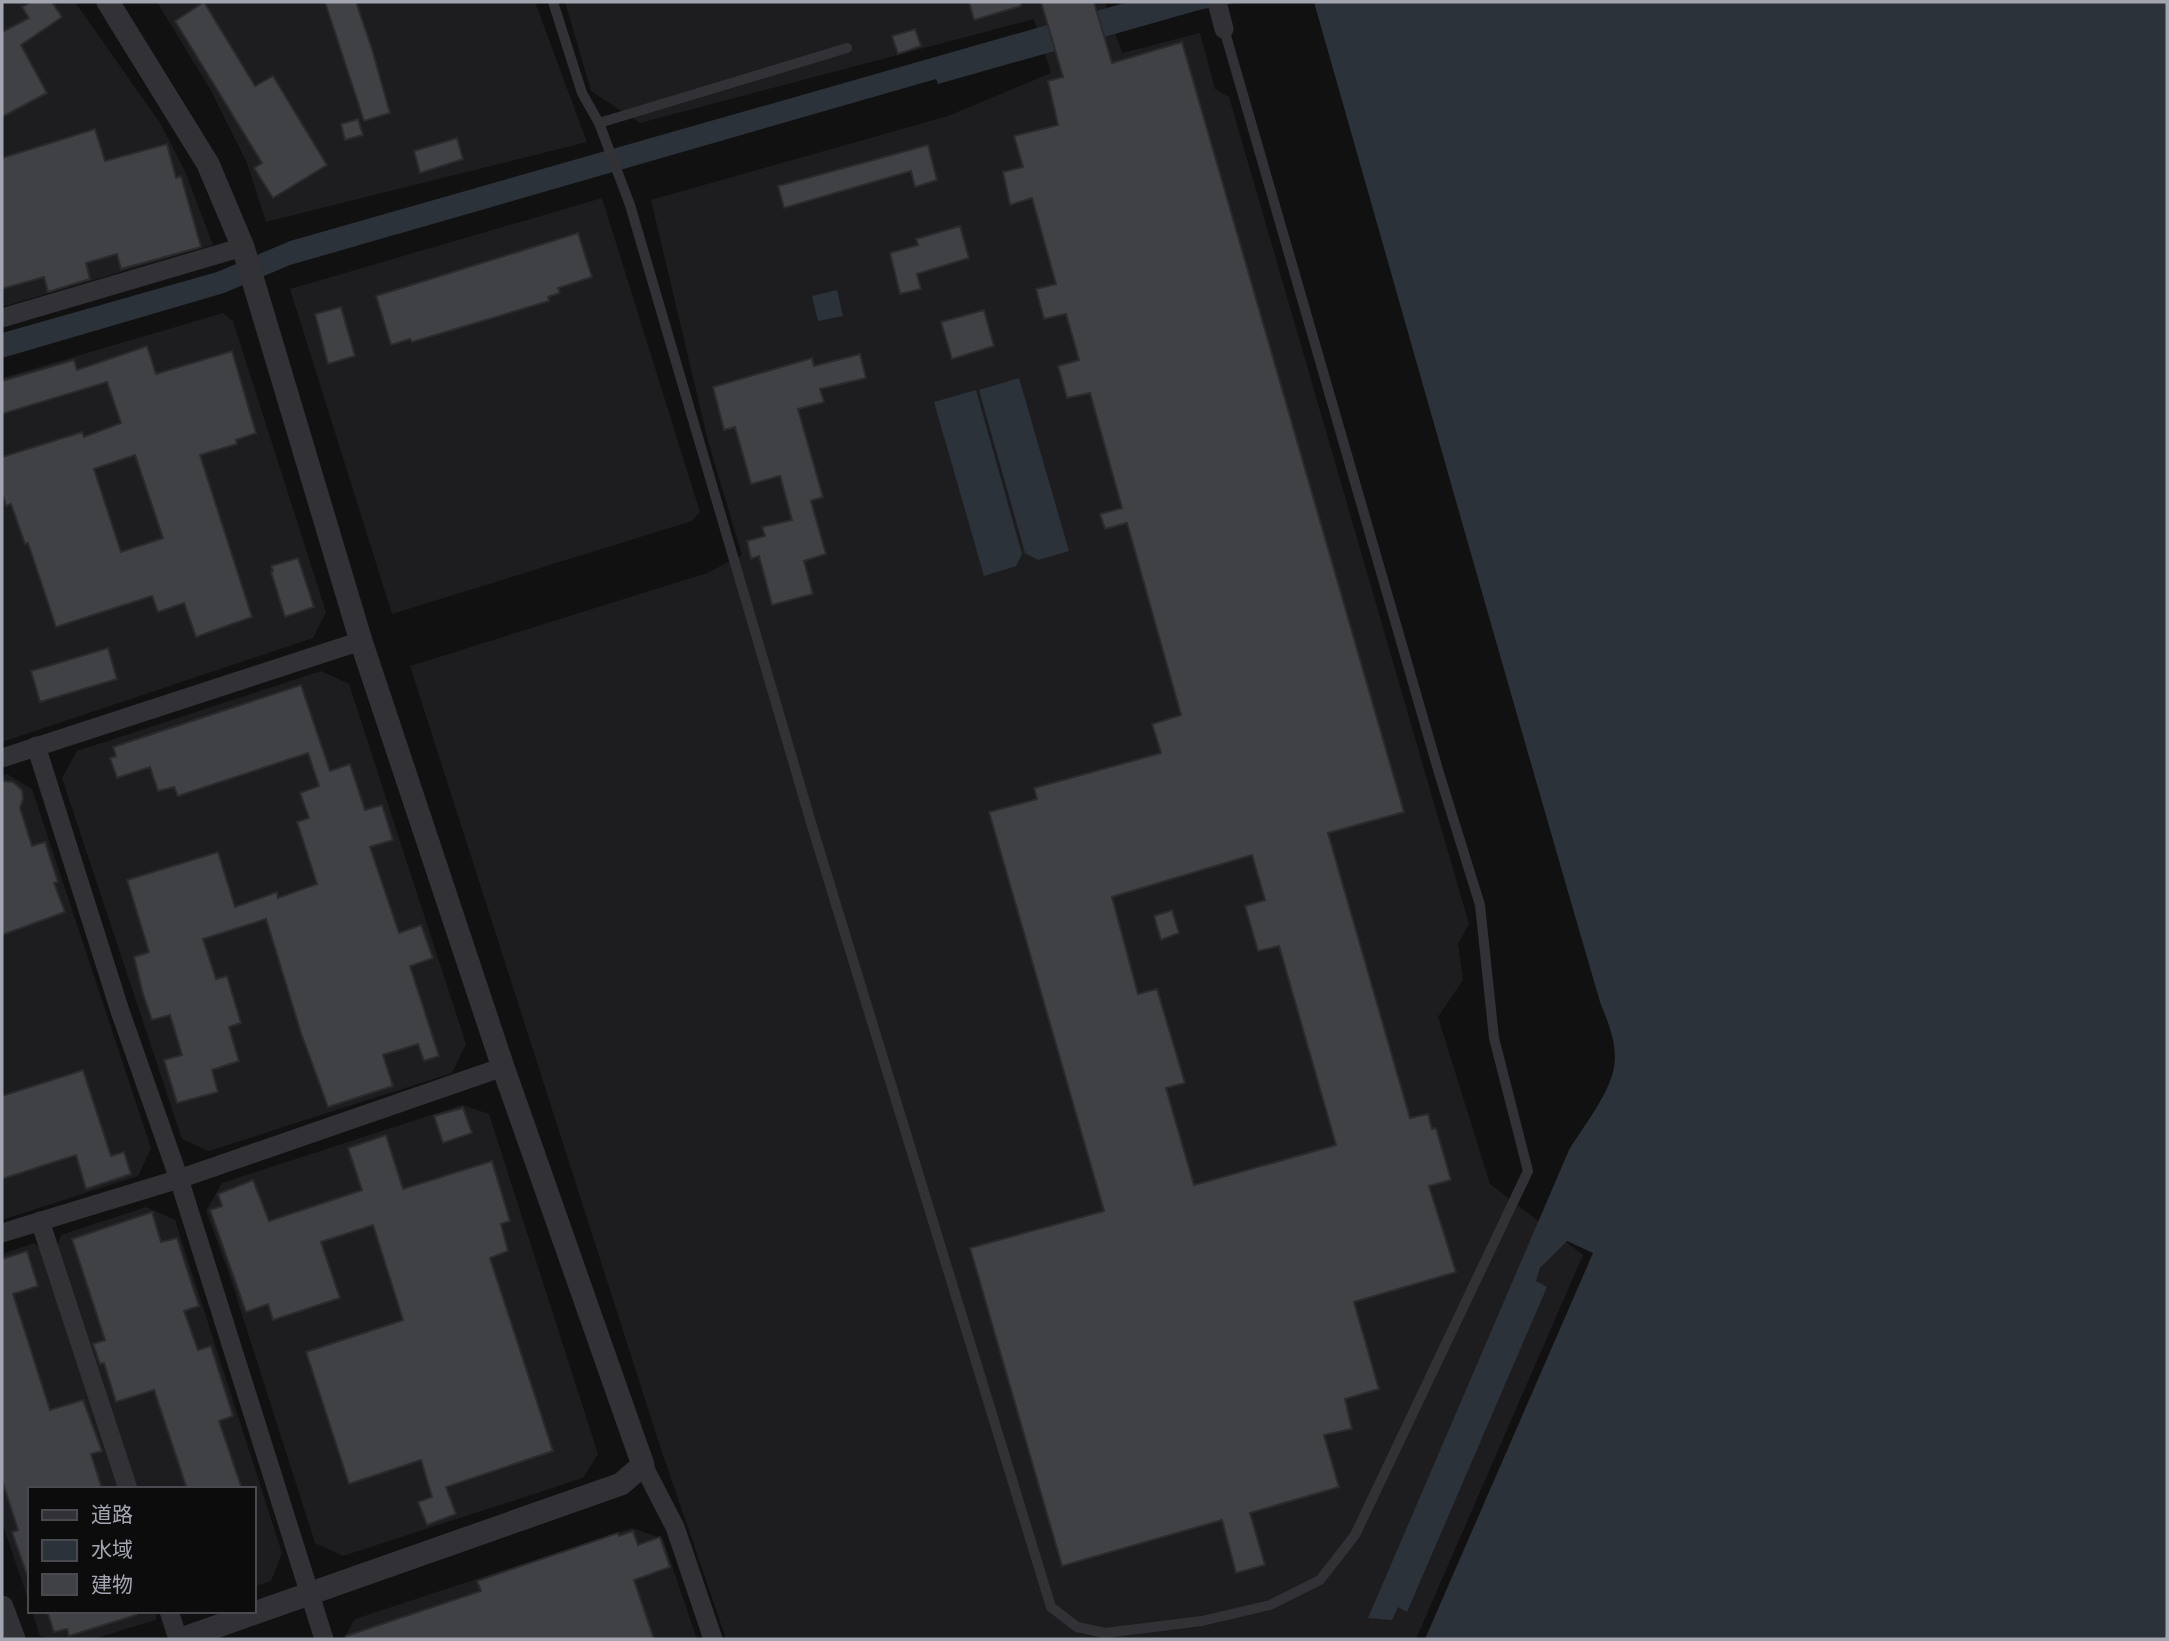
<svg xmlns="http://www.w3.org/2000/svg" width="2169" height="1641" viewBox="0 0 2169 1641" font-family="'Nunito Sans','Noto Sans JP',sans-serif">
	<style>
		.built { fill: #1d1d1f }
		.water { fill: #2c3239 }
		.building { fill: #404145; stroke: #2b2b2d; stroke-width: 2; fill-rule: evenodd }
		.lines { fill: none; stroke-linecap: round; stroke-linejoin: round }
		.service { stroke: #323236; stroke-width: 10 }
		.minor { stroke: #323236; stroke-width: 19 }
		.tertiary { stroke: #323236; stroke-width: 23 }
	</style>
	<rect width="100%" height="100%" fill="#111112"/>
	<g class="built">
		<path d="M2 2H75L160 123 185 171 213 245 2 307Z"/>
		<path d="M157 2H535L587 142 266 222 247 163 210 89Z"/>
		<path d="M565 2H1105L1122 53 1200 33 1215 89 1229 97 1469 924 1458 944 1463 980 1438 1017 1490 1184 1583 1255 1416 1639H726L659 1443 410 666 707 573 742 555 708 441 651 200 948 116 1051 73 1034 19 640 123 591 91Z"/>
		<path d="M602 198 700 512 692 521 392 614 290 289Z"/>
		<path d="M223 313 233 321 326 612 313 638 2 742V378Z"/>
		<path d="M321 671 349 684 466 1044 452 1073 209 1151 182 1139 62 778 77 751Z"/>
		<path d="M7 774 32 789 151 1148 138 1176 2 1220V776Z"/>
		<path d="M462 1105 489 1114 598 1454 583 1478 343 1556 315 1543 228 1271 206 1211 222 1183Z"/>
		<path d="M146 1207 175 1220 282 1553 271 1581 254 1587V1489H136L57 1246 61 1235Z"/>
		<path d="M34 1243 41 1250 119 1489H30V1605L2 1522V1254Z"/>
		<path d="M632 1528 663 1539 697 1639H343L355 1619Z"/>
		<path d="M32 1611H157L156 1620 93 1639H48L40 1636Z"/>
	</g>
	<g class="water">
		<path d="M1128 2H1239L1199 10 938 84 936 79 290 265 224 293 2 358V333L217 272 290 241Z"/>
		<path d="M1314 2H2167V1639H1425L1593 1253 1567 1241 1540 1268 1536 1281 1547 1287 1407 1612 1398 1607 1392 1620 1368 1618 1569 1150C1583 1127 1610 1093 1614 1067 1618 1045 1608 1022 1600 1002 1503 669 1409 335 1314 2Z"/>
		<path d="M837 290 843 316 818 321 812 296Z"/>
		<path d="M1019 378 1069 551 1038 560 1025 553 979 390Z"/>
		<path d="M976 390 1022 554 1016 566 984 576 934 402Z"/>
	</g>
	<g class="building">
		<path d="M31 2H52L62 17 21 45 47 93 2 117V32L29 18 22 7Z"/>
		<path d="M204 2 255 86 273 76 327 165 273 198 254 168 262 163 175 21Z"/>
		<path d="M325 2H356L372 49 390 113 364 121Z"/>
		<path d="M969 2H1021V6L974 20Z"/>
		<path d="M1041 2H1094L1112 63 1182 42 1404 812 1328 833 1410 1118 1428 1114 1432 1129 1436 1128 1451 1180 1429 1186 1456 1272 1354 1302 1379 1389 1345 1399 1352 1429 1324 1435 1339 1487 1250 1513 1265 1565 1236 1573 1222 1520 1062 1566 970 1248 1104 1211 989 812 1037 799 1034 788 1161 753 1152 724 1181 715 1127 523 1105 529 1100 514 1122 508 1090 393 1067 398 1058 366 1079 360 1066 314 1044 319 1036 289 1056 284 1032 198 1010 205 1003 172 1023 167 1014 136 1058 125 1048 81 1063 77ZM1252 855 1265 900 1245 906 1258 951 1279 946 1336 1145 1194 1185 1166 1088 1185 1083 1157 989 1138 994 1112 897Z"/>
		<path d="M915 29 921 46 898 54 892 36Z"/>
		<path d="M358 119 363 135 345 140 341 124Z"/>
		<path d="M95 129 105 161 167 144 176 178 181 176 201 247 121 269 117 254 86 263 90 279 48 292 44 277 2 289V158Z"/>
		<path d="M457 138 463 159 420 173 414 151Z"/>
		<path d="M928 145 937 180 915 187 911 171 784 208 778 186Z"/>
		<path d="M960 226 969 258 917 274 921 289 900 294 890 253 918 245 916 239Z"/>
		<path d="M578 233 592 277 558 288 560 293 548 297 549 301 412 342 410 339 391 345 376 296Z"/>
		<path d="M341 307 355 356 328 364 315 314Z"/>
		<path d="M984 310 994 346 952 359 941 322Z"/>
		<path d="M147 346 156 374 232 351 256 433 236 440 237 444 200 455 252 617 196 637 184 603 158 612 152 596 56 627 28 543 25 544 11 504 6 506 2 493V457L82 432 84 437 121 423 107 382 2 414V381L74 360 77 370ZM135 455 163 538 121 552 94 469Z"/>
		<path d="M860 354 866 378 820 389 824 402 798 409 823 497 811 501 826 554 804 561 813 594 772 605 759 556 751 559 747 541 765 536 762 527 792 520 780 476 751 484 735 427 724 430 713 387 812 358 814 366Z"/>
		<path d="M298 558 314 607 285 617 271 572 273 571 271 566Z"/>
		<path d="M108 648 117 679 40 702 31 671Z"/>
		<path d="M301 685 330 771 350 764 365 810 382 805 393 840 370 847 399 933 421 925 433 958 410 966 439 1056 424 1061 418 1044 383 1055 393 1086 328 1107 301 1033 266 919 203 939 216 979 227 976 241 1023 229 1027 239 1061 212 1070 218 1092 177 1103 164 1060 182 1055 170 1015 152 1020 143 994 134 957 149 952 127 880 218 852 235 907 277 892 278 898 317 884 297 822 309 818 300 793 319 786 308 753 178 796 174 787 158 791 150 767 117 778 110 758 116 756 113 747Z"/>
		<path d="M2 781 13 782 22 790 23 799 20 808 32 846 45 842 58 882 54 883 65 912 2 935Z"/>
		<path d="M1172 910 1179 933 1161 940 1154 916Z"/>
		<path d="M83 1070 111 1156 124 1152 131 1174 86 1189 76 1155 2 1179V1096Z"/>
		<path d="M463 1108 472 1133 443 1143 434 1116Z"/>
		<path d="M386 1135 403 1189 492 1161 510 1221 501 1224 508 1251 490 1258 553 1451 446 1487 456 1514 427 1525 418 1502 432 1497 421 1460 349 1484 306 1352 403 1320 373 1225 321 1242 340 1298 273 1320 268 1304 246 1312 210 1210 222 1206 218 1194 253 1180 269 1221 362 1190 348 1148Z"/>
		<path d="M152 1212 161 1242 177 1238 199 1306 184 1311 198 1350 211 1346 221 1378 233 1416 219 1421 242 1489H187L154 1390 116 1402 104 1363 100 1364 93 1344 105 1340 72 1239Z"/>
		<path d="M27 1251 38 1286 13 1294 50 1410 83 1400 102 1451 91 1454 102 1489H30V1575H27L12 1532 18 1530 2 1480V1259Z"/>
		<path d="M633 1531 638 1545 660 1537 670 1567 634 1580 654 1639H346V1636L481 1591 477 1581 618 1533 619 1536Z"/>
		<path d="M47 1611H135L136 1615 69 1636 67 1629 54 1632Z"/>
	</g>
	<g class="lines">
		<g class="service">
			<path d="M553 2 582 93 599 123 630 205 812 826 1051 1607 1077 1627 1105 1633 1202 1621 1270 1605 1320 1580 1355 1535 1528 1171 1494 1038 1480 905 1439 773 1224 29"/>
			<path d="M599 123 847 48"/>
		</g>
		<g class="minor">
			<path d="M1217 2 1224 29"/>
			<path d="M2 318 243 247"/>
			<path d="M36 746 120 1011 179 1179 324 1639"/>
			<path d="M2 758 361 641"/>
			<path d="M40 1221 128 1489"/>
			<path d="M2 1233 179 1179 503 1067"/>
			<path d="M643 1465 675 1527 713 1639"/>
			<path d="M169 1611 178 1639"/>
		</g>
		<g class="tertiary">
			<path d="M108 2 208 164 243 247 361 641 503 1067 643 1465 621 1484 181 1639"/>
			<path d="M2 1607 14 1639"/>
		</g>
	</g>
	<rect width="2169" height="1641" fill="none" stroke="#a3a6b1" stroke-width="7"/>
	<rect x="28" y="1487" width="228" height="126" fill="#0c0c0d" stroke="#484a4f" stroke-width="2"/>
	<rect x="42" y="1510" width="35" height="10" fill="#323236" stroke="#484a4f" stroke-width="2"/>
	<text x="91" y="1522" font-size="21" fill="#a3a6b1">道路</text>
	<rect x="42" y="1540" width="35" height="21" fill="#2c3239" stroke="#484a4f" stroke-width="2"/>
	<text x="91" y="1557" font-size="21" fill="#a3a6b1">水域</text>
	<rect x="42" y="1574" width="35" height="21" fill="#404145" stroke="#484a4f" stroke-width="2"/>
	<text x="91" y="1592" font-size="21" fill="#a3a6b1">建物</text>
</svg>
